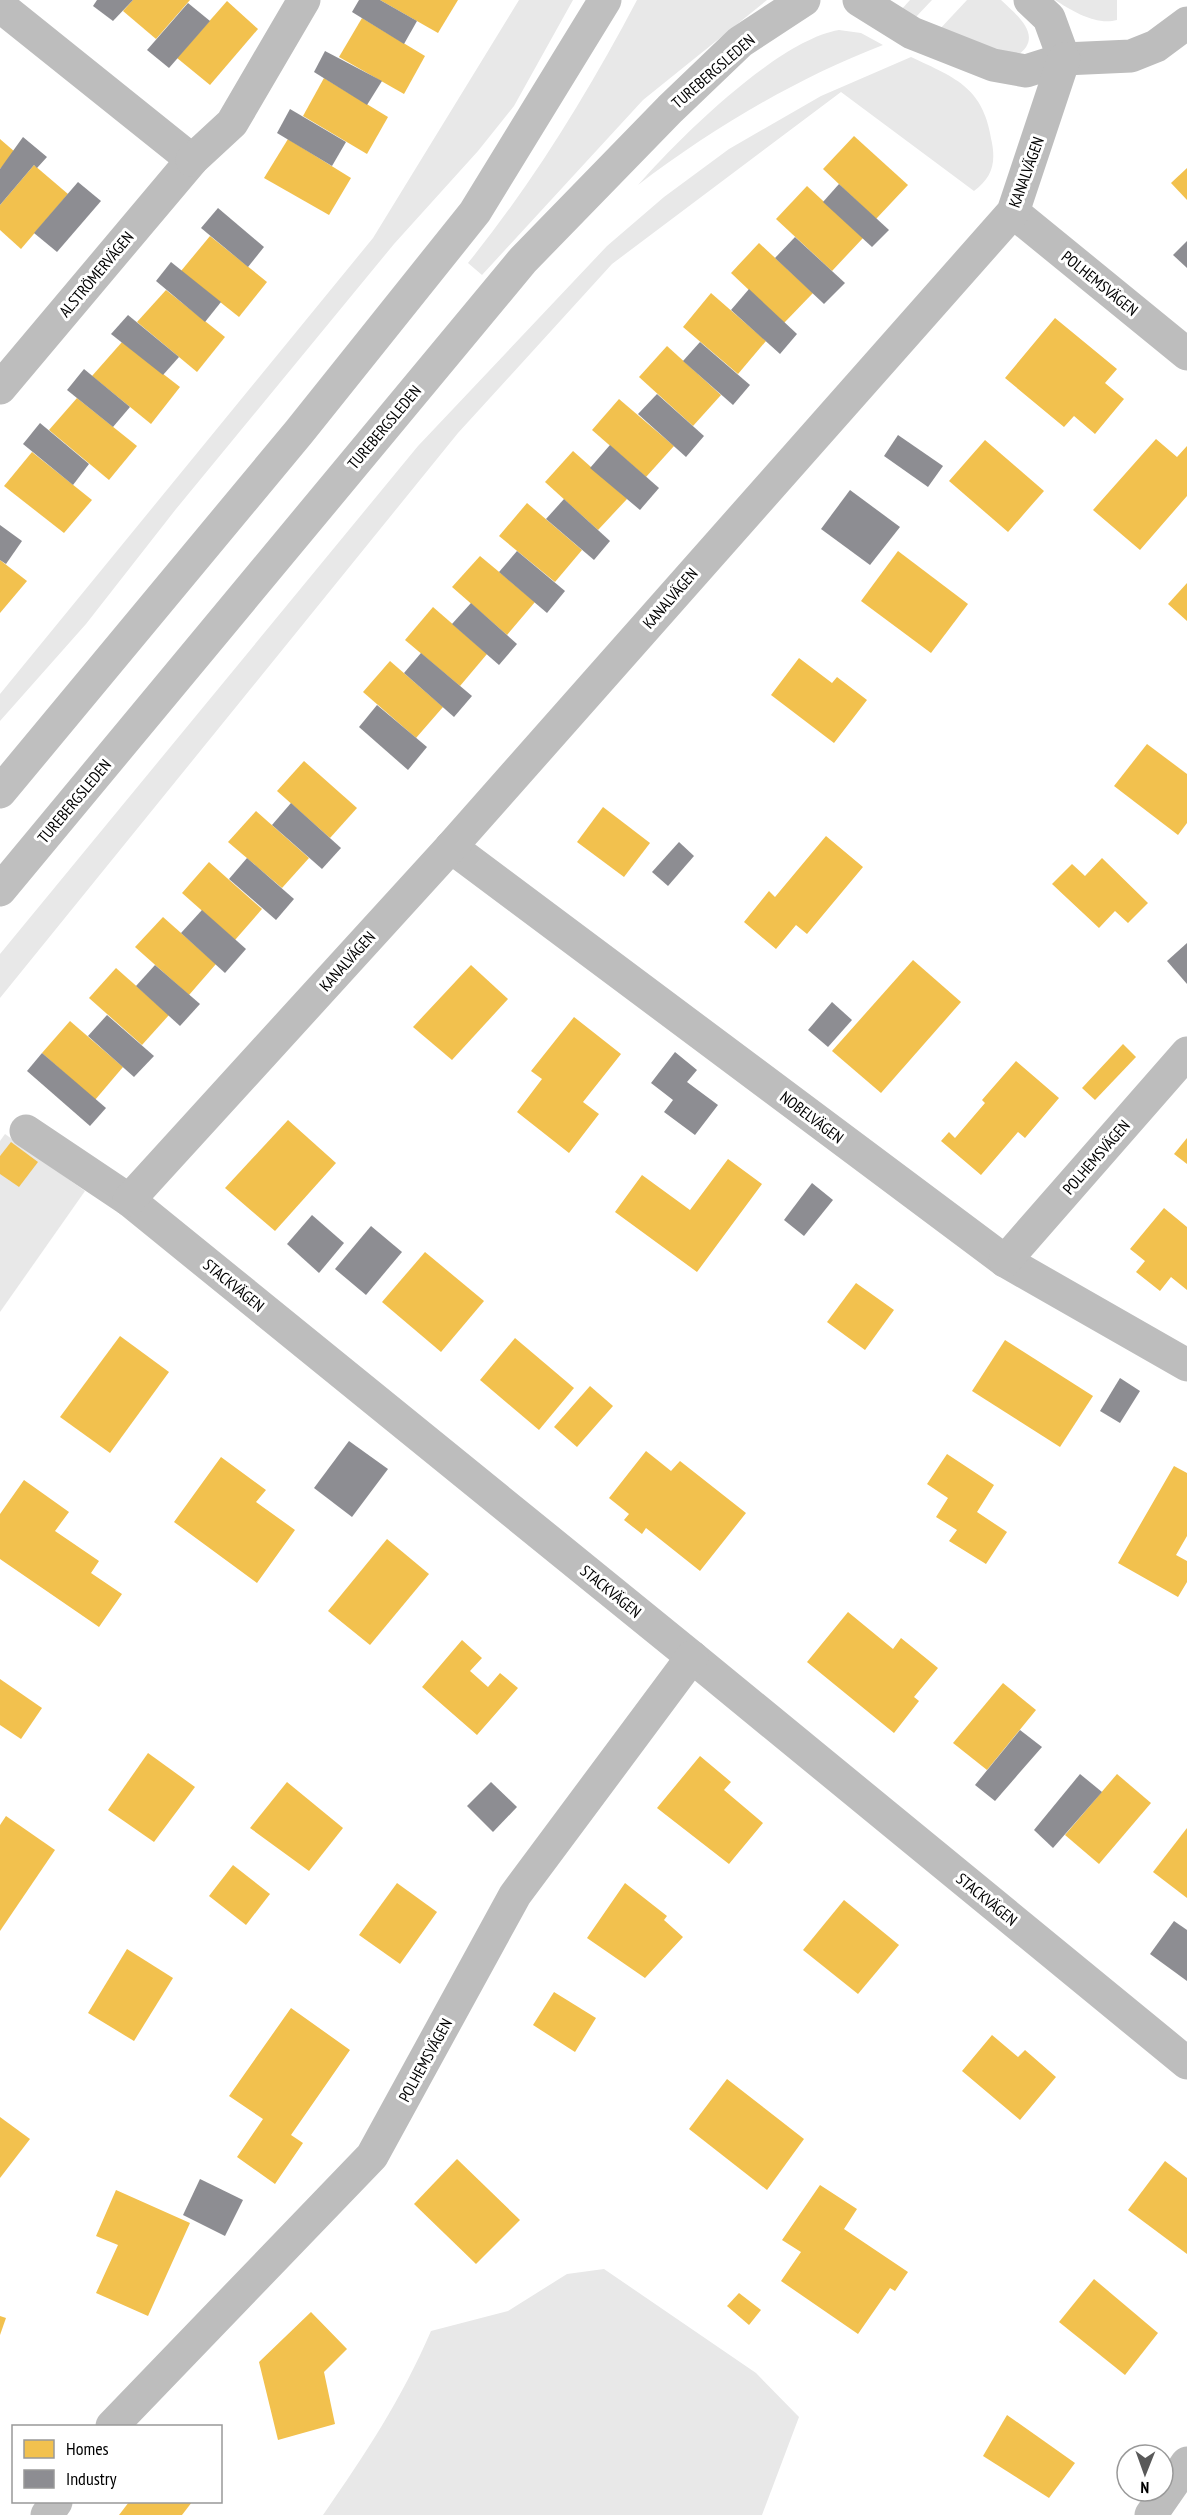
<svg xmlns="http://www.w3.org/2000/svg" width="1187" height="2515" viewBox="0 0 1187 2515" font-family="'PT Sans Narrow',sans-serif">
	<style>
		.green { fill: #e8e8e8 }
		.homes { fill: #f2c14e }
		.industry { fill: #8d8d92 }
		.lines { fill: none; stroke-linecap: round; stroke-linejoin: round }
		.street { stroke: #bdbdbd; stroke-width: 33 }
		.secondary { stroke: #bfbfbf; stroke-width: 33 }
		.labels { text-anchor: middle; stroke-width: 6; stroke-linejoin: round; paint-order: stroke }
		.street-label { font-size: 16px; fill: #000; stroke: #fff }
	</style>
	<rect width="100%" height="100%" fill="#fff"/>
	<g class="green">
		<path d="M519 0H573L514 106 478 151 394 244 176 509 86 624 0 721V694L373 238Z"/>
		<path d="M637 0H767L643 100 482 275 468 263C534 181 588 93 637 0Z"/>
		<path d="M910 0H932L914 19 901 10Z"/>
		<path d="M967 0H1001C1018 16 1046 38 1015 57L938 31Z"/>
		<path d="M1055 0H1117V20C1097 26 1072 11 1055 0Z"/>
		<path d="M839 30 861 33 883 45C795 79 713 128 638 185 679 138 778 40 839 30Z"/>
		<path d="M911 57C958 79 984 88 992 143 996 165 991 178 974 191L841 92 612 264 458 433 0 998V954L418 446 607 246 664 197 729 149 821 96Z"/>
		<path d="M5 1134 85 1191 0 1312V1141Z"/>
		<path d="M604 2269 756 2373 799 2417 762 2515H323C366 2453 401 2400 431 2331L508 2311 567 2274Z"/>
	</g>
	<g class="homes">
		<path d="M133 0H190L156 39 123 11Z"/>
		<path d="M380 0H458L438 33Z"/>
		<path d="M227 1 258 29 210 85 177 58Z"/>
		<path d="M362 18 425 56 404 94 339 57Z"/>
		<path d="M324 78 388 117 367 154 303 116Z"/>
		<path d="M854 136 908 185 876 219 823 169Z"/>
		<path d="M0 139 15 152 0 169Z"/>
		<path d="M288 139 351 178 329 215 264 178Z"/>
		<path d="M34 165 68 194 21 249 0 230V205Z"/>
		<path d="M1187 168V200L1171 183Z"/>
		<path d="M807 186 863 238 832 271 776 219Z"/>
		<path d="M210 236 267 282 239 317 181 271Z"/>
		<path d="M759 243 813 293 784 323 731 273Z"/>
		<path d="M166 290 225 337 197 372 137 322Z"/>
		<path d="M711 293 766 341 738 374 683 327Z"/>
		<path d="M1055 318 1117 369 1105 383 1124 399 1095 434 1074 416 1064 427 1005 378Z"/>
		<path d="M122 342 180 387 151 424 92 376Z"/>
		<path d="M667 346 721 395 693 426 639 377Z"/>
		<path d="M77 398 137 446 109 480 49 430Z"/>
		<path d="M619 399 674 446 646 477 592 430Z"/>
		<path d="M1156 439 1177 457 1187 446V496L1140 550 1093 510Z"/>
		<path d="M985 440 1044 491 1008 532 949 481Z"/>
		<path d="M573 451 627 499 598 530 545 482Z"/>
		<path d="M32 452 92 500 64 533 4 486Z"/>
		<path d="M527 503 582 550 555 582 499 536Z"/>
		<path d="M898 551 968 604 931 653 861 601Z"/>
		<path d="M480 556 535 602 507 635 452 587Z"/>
		<path d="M0 560 27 581 0 613Z"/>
		<path d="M1187 583V621L1168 604Z"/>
		<path d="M433 607 487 654 460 686 405 640Z"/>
		<path d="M799 658 832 683 837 677 867 700 834 743 771 695Z"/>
		<path d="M390 661 443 707 416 738 363 692Z"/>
		<path d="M1147 744 1187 774V823L1178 835 1114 786Z"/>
		<path d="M304 761 357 808 330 838 277 791Z"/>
		<path d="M603 807 650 843 624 877 577 842Z"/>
		<path d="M256 811 309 858 282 888 228 842Z"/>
		<path d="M826 836 863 867 807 934 796 925 776 949 744 922 769 891 775 897Z"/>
		<path d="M1102 858 1148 903 1128 923 1115 911 1099 928 1052 884 1072 864 1085 876Z"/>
		<path d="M209 862 262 909 235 940 182 893Z"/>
		<path d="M163 917 216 964 189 995 135 947Z"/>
		<path d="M913 960 961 1002 881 1093 832 1051Z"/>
		<path d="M471 965 508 999 452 1060 413 1027Z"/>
		<path d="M116 968 169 1015 142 1045 89 998Z"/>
		<path d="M574 1017 621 1054 583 1102 599 1114 569 1153 517 1112 542 1079 531 1071Z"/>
		<path d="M70 1021 123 1067 95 1100 42 1053Z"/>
		<path d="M1123 1044 1136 1057 1095 1100 1082 1088Z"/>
		<path d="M1016 1061 1059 1098 1025 1138 1018 1132 981 1175 941 1141 949 1132 955 1138 985 1103 982 1100Z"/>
		<path d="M288 1120 336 1163 275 1231 225 1188Z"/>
		<path d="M1187 1138V1164L1174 1154Z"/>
		<path d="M11 1142 38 1162 19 1187 0 1174V1156Z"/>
		<path d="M728 1159 762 1184 697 1272 615 1212 642 1175 690 1210Z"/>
		<path d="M1164 1208 1187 1227V1290L1171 1277 1160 1291 1136 1272 1145 1261 1130 1249Z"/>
		<path d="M425 1252 484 1301 441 1352 382 1302Z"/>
		<path d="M856 1283 894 1310 865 1350 827 1322Z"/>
		<path d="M120 1336 169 1372 110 1453 60 1417Z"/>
		<path d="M515 1338 574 1388 539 1430 480 1380Z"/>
		<path d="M1005 1340 1093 1396 1060 1447 972 1391Z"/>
		<path d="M590 1386 613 1406 577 1447 554 1427Z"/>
		<path d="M646 1451 671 1471 680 1461 746 1513 700 1571 646 1528 642 1534 624 1520 629 1514 609 1498Z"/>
		<path d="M947 1454 994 1485 977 1512 1007 1532 986 1564 949 1541 957 1530 936 1517 948 1498 927 1484Z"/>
		<path d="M221 1457 266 1490 256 1502 295 1530 257 1583 174 1522Z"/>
		<path d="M1174 1466 1187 1473V1536L1176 1555 1187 1561V1582L1178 1597 1118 1563Z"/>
		<path d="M24 1480 69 1512 55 1531 99 1561 91 1573 122 1594 99 1627 0 1559V1514Z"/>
		<path d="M387 1539 429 1574 370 1645 328 1611Z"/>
		<path d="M848 1612 893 1649 901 1638 938 1668 914 1697 919 1701 894 1733 807 1662Z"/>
		<path d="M462 1640 482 1658 470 1671 488 1687 500 1673 518 1688 477 1735 422 1687Z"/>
		<path d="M0 1679 42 1708 21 1739 0 1725Z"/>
		<path d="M1003 1683 1036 1710 987 1770 953 1743Z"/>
		<path d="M148 1753 195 1787 154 1842 108 1810Z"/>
		<path d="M700 1756 731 1782 724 1790 763 1823 729 1864 657 1808Z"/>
		<path d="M1117 1774 1151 1803 1099 1864 1065 1835Z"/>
		<path d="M287 1782 343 1828 309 1871 250 1828Z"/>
		<path d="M6 1816 55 1850 0 1931V1825Z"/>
		<path d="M1187 1828V1898L1153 1872Z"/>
		<path d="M233 1865 270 1894 246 1925 209 1896Z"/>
		<path d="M397 1883 437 1912 400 1964 359 1935Z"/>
		<path d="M625 1883 667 1916 664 1920 683 1937 645 1978 587 1938Z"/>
		<path d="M844 1900 899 1945 858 1994 803 1950Z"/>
		<path d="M127 1949 173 1978 134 2041 88 2013Z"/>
		<path d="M554 1992 596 2018 575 2052 533 2025Z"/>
		<path d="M291 2008 350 2050 291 2135 303 2143 275 2184 237 2157 263 2119 229 2096Z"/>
		<path d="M992 2035 1018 2057 1025 2050 1056 2077 1020 2120 962 2071Z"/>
		<path d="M727 2079 804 2139 767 2190 689 2129Z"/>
		<path d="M0 2117 30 2139 0 2178Z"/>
		<path d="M457 2159 520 2220 476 2264 414 2204Z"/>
		<path d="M1165 2161 1187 2178V2254L1128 2210Z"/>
		<path d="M820 2185 857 2209 844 2229 908 2272 895 2291 890 2288 858 2334 781 2281 801 2252 782 2240Z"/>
		<path d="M116 2190 190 2223 148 2316 96 2293 118 2245 96 2236Z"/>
		<path d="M1094 2279 1158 2333 1125 2375 1059 2322Z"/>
		<path d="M739 2293 761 2310 749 2325 727 2306Z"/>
		<path d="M311 2312 347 2349 324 2372 335 2424 278 2440 259 2362Z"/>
		<path d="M0 2316 6 2318 0 2335Z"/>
		<path d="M1007 2415 1075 2463 1049 2498 983 2456Z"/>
		<path d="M129 2502H192L182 2515H119Z"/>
	</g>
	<g class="industry">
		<path d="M97 0H133L113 21 93 6Z"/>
		<path d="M359 0H380L417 21 404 44 352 12Z"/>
		<path d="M188 3 210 21 169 68 147 50Z"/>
		<path d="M325 51 382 81 367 105 314 72Z"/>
		<path d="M290 109 346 142 332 166 277 133Z"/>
		<path d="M23 137 47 157 37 168 34 165 0 205V169Z"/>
		<path d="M78 182 101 201 57 252 34 233Z"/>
		<path d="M839 184 889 230 872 247 823 202Z"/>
		<path d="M218 208 264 247 248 267 201 228Z"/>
		<path d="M795 237 845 283 824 304 775 258Z"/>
		<path d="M1187 241V268L1173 255Z"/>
		<path d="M171 262 221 302 205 322 156 281Z"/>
		<path d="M749 289 797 334 780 354 731 310Z"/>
		<path d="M128 315 179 357 163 375 111 334Z"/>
		<path d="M700 342 750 385 733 405 683 361Z"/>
		<path d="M84 369 130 407 113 427 67 390Z"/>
		<path d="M657 394 704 436 686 457 638 414Z"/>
		<path d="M40 423 89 464 73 485 23 444Z"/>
		<path d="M898 435 943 466 928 487 884 456Z"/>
		<path d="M610 445 659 488 640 510 590 468Z"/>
		<path d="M850 490 900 527 870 565 821 529Z"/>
		<path d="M564 499 610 541 594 560 546 519Z"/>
		<path d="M0 525 22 541 6 564 0 560Z"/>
		<path d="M517 551 565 591 547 613 499 572Z"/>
		<path d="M471 603 517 644 499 665 452 624Z"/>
		<path d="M421 653 472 696 454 717 404 673Z"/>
		<path d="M377 705 427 747 408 770 359 727Z"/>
		<path d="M291 803 341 848 322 869 272 825Z"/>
		<path d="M679 842 694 856 668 886 652 872Z"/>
		<path d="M247 858 294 899 276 920 229 879Z"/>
		<path d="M202 910 246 949 225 973 181 933Z"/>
		<path d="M1187 943V984L1167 961Z"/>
		<path d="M155 965 200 1004 180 1026 136 986Z"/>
		<path d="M832 1002 852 1020 828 1047 808 1030Z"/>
		<path d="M107 1015 154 1056 134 1077 88 1036Z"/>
		<path d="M675 1052 697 1070 687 1082 718 1105 695 1135 664 1112 673 1100 651 1083Z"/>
		<path d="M42 1053 106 1108 90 1126 27 1071Z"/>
		<path d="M812 1183 833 1200 804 1236 784 1220Z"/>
		<path d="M312 1215 344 1243 319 1273 287 1244Z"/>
		<path d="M371 1226 402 1252 366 1295 335 1269Z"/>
		<path d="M1120 1378 1140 1391 1120 1423 1100 1411Z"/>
		<path d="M349 1441 388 1469 352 1517 314 1488Z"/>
		<path d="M1020 1730 1042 1747 995 1801 975 1785Z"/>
		<path d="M1080 1774 1102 1792 1053 1848 1034 1830Z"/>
		<path d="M491 1782 517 1807 493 1832 467 1806Z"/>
		<path d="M1174 1921 1187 1930V1981L1150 1954Z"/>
		<path d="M200 2179 243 2200 225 2236 183 2215Z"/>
	</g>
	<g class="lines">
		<g class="street">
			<path d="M859 0 912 33 993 65 1026 71 1064 59 1131 56 1156 46 1187 23"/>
			<path d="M1030 0 1049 18 1064 59"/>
			<path d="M0 6 192 160 0 388"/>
			<path d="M192 160 232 123 304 0"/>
			<path d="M1013 212 1187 354"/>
			<path d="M451 847 1005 1261 1187 1365"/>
			<path d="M26 1131 129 1200 692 1657 1187 2063"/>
			<path d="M129 1200 451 847 1013 212 1064 59"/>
			<path d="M1005 1261 1187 1053"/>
			<path d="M112 2426 372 2156 515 1895 692 1657"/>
			<path d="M47 2515 56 2502"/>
			<path d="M1151 2515 1187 2463"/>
		</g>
		<g class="secondary">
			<path d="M0 792 299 432 475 212 605 0"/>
			<path d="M0 890 523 260 670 109 740 42 804 0"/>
		</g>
	</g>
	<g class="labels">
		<g class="street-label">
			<text transform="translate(713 71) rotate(-41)" y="6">TUREBERGSLEDEN</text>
			<text transform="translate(1026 172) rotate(-70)" y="6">KANALVÄGEN</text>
			<text transform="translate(96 274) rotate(-50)" y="6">ALSTRÖMERVÄGEN</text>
			<text transform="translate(1100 283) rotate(39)" y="6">POLHEMSVÄGEN</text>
			<text transform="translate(384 427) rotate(-50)" y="6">TUREBERGSLEDEN</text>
			<text transform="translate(670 598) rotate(-49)" y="6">KANALVÄGEN</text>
			<text transform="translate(74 801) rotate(-50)" y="6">TUREBERGSLEDEN</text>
			<text transform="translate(347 961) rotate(-48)" y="6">KANALVÄGEN</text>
			<text transform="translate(812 1117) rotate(37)" y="6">NOBELVÄGEN</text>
			<text transform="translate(1096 1157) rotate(-49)" y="6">POLHEMSVÄGEN</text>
			<text transform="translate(234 1285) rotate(39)" y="6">STACKVÄGEN</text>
			<text transform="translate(611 1591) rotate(39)" y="6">STACKVÄGEN</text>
			<text transform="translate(987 1899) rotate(39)" y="6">STACKVÄGEN</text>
			<text transform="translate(425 2060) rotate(-61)" y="6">POLHEMSVÄGEN</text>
		</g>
	</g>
	<rect x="12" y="2425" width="210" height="78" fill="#ffffff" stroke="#999999" stroke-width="1.5"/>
	<rect x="24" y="2440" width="30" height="18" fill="#f2c14e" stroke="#999999" stroke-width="1.5"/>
	<text x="66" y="2455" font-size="18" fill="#000000">Homes</text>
	<rect x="24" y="2470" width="30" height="18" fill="#8d8d92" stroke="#999999" stroke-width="1.5"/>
	<text x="66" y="2485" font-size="18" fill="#000000">Industry</text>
	<g transform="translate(1145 2473) rotate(181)"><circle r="28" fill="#ffffff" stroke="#999999" stroke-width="1.5"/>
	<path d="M0-4.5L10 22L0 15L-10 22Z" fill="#595959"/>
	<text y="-9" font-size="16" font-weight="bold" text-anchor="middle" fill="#000000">N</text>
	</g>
</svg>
